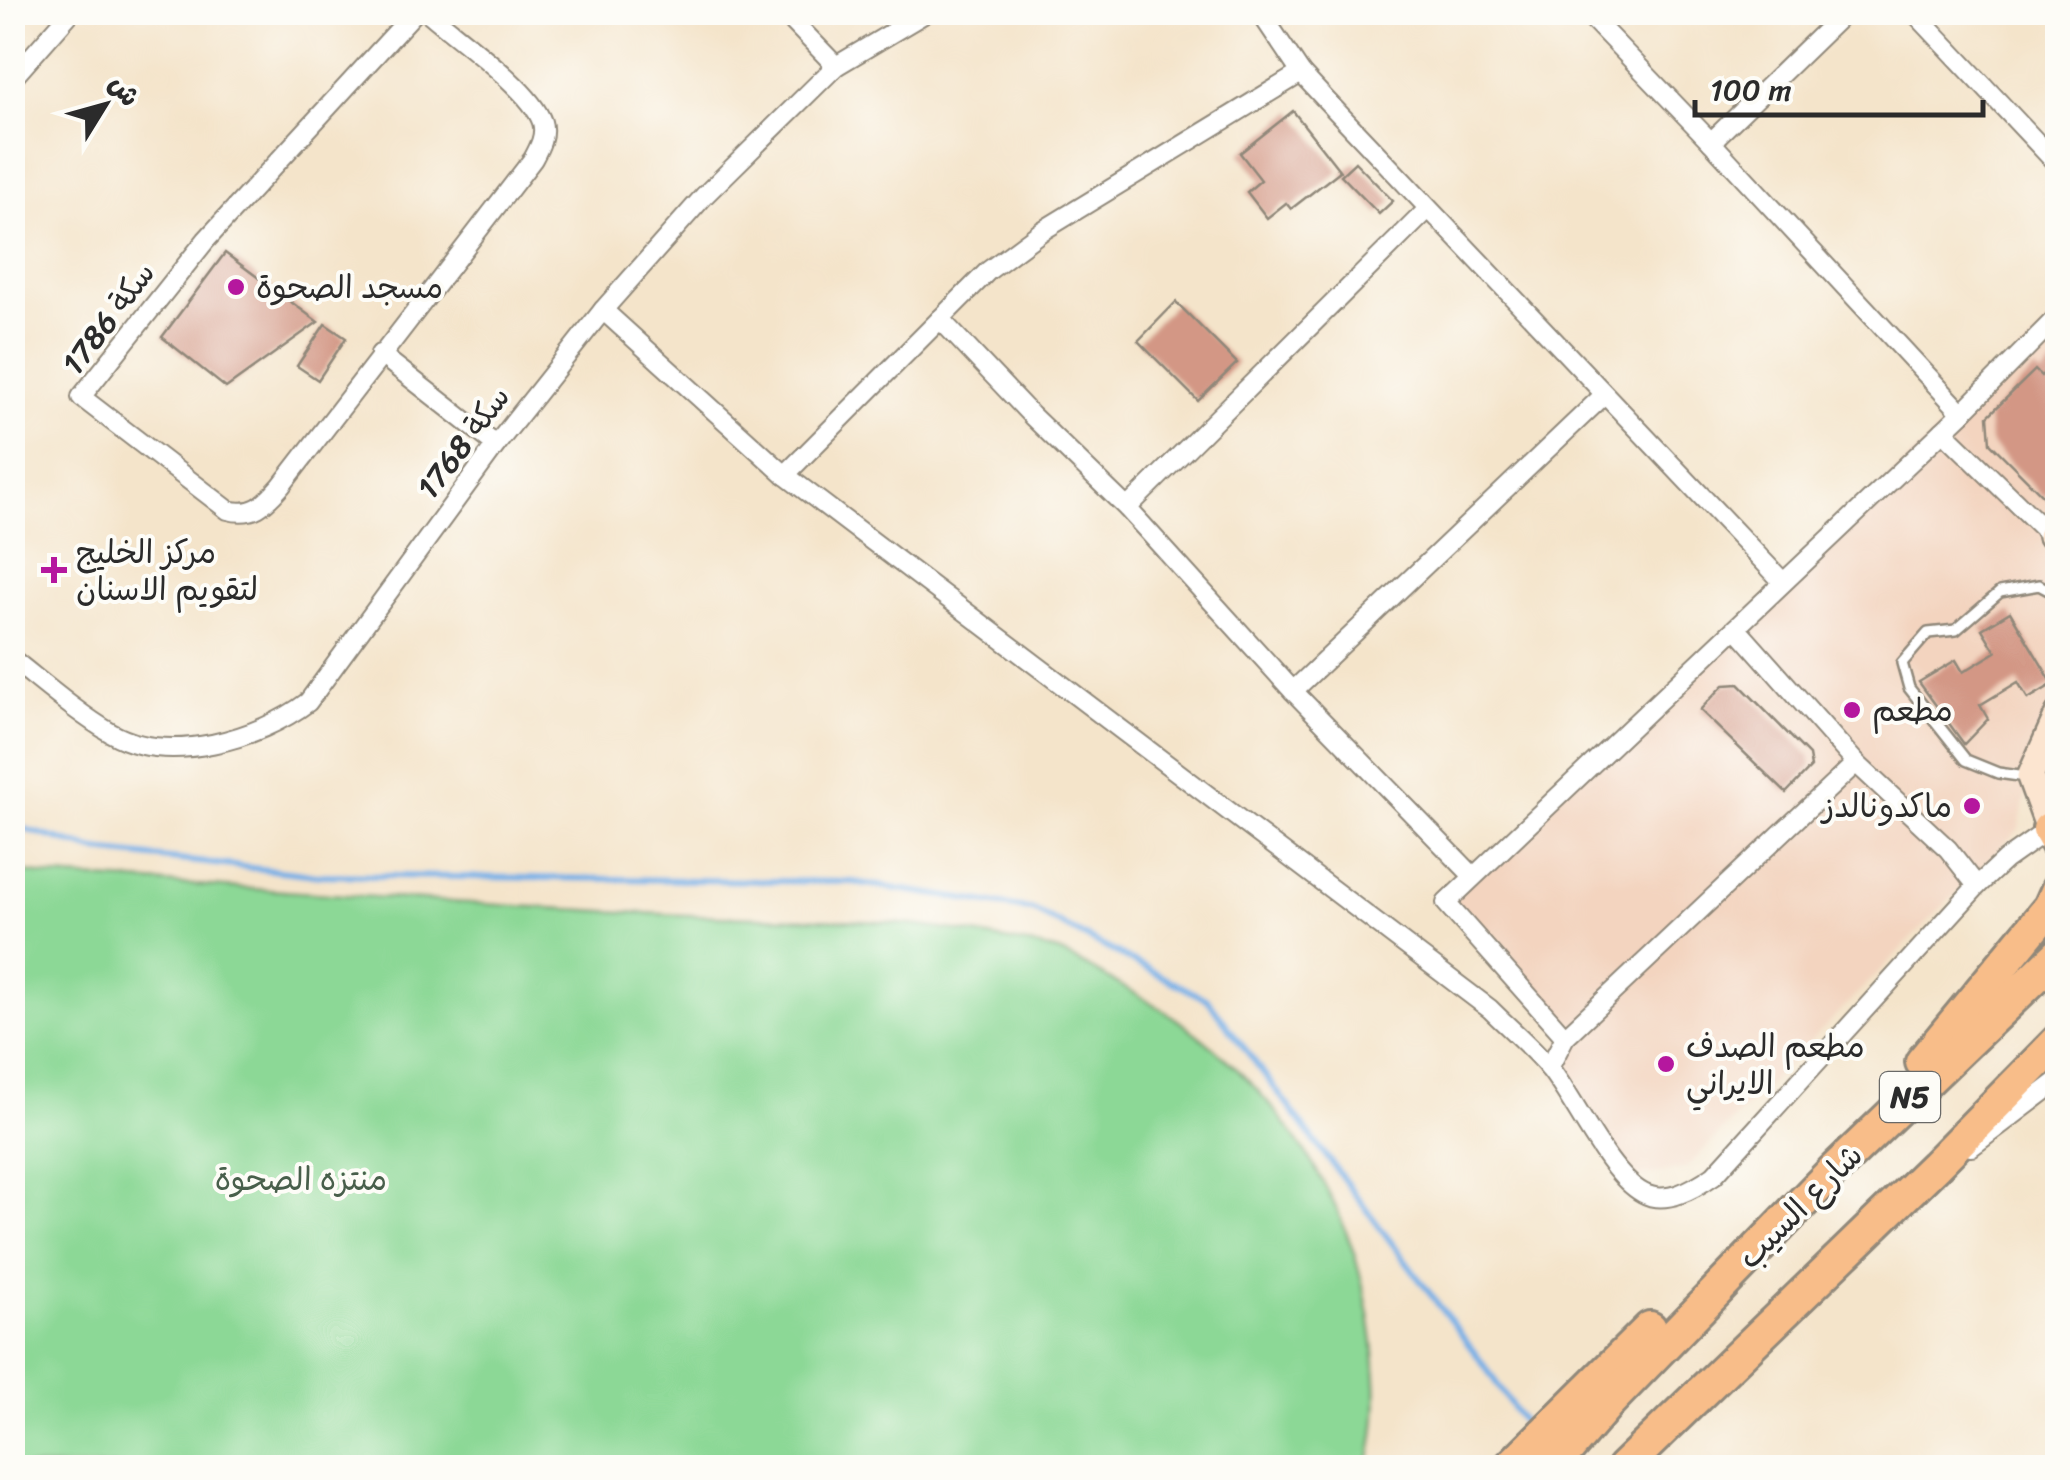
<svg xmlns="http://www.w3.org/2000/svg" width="2070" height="1480" viewBox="0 0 2070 1480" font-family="Sriracha,'Playpen Sans Arabic',sans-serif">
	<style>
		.built { fill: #f3d4bf }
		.green { fill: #8cd896; stroke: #5c8260; stroke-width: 2.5 }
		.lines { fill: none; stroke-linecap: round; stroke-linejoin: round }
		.stream { stroke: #76afe6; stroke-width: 6 }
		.building { fill: #d39785 }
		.lane-casing { stroke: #90887a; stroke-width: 14 }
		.street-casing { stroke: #90887a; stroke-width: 22 }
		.secondary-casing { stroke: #90887a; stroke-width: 30 }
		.highway-casing { stroke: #90887a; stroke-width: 38 }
		.lane { stroke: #fff; stroke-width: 9 }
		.street { stroke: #fff; stroke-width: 18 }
		.secondary { stroke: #fce5d0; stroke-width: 25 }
		.highway { stroke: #f8bd89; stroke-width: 32 }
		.poi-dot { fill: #b5179e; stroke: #fdfcf7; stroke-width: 4 }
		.labels { text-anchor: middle; stroke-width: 8; stroke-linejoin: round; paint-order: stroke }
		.shield { fill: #fdfcf7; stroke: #6a6a68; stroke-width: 2.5 }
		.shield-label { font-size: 30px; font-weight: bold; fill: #2b2b2b }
		.poi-label { font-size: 32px; fill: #2b2b2b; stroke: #fdfcf7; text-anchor: start }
		.street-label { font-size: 32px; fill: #2b2b2b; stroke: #fdfcf7 }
		.park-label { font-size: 32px; fill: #485f4b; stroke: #fdfcf7 }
	</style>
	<rect width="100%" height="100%" fill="#fdfcf7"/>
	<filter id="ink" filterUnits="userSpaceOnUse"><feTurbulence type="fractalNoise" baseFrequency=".01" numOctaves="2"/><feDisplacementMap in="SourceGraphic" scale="20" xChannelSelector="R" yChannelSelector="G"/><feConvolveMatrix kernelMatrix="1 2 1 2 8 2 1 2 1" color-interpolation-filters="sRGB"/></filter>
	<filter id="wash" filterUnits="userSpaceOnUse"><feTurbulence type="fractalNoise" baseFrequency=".0048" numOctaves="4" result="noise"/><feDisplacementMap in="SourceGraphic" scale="40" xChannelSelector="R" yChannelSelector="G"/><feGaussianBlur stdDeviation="2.25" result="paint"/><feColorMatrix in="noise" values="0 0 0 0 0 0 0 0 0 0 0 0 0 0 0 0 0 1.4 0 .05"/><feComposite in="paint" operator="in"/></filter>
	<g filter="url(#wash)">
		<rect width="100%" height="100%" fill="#f4e4ca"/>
		<path class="built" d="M2057 317V718L2035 743 2019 829 1685 1169 1628 1178 1549 1068 1565 1037 1446 903Z"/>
		<path class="green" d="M13 870 51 876C254 888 458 904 661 914 772 919 885 915 994 938 1013 942 1034 944 1052 950 1072 956 1092 970 1111 980 1253 1052 1356 1183 1373 1343 1378 1390 1379 1422 1368 1467H13Z"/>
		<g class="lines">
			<path class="stream" d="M12 825 97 851 316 875 853 882 1033 910 1208 1000 1484 1365 1529 1431"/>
		</g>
		<g id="blocks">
			<g class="building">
				<path d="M1293 111 1340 171 1291 209 1286 203 1267 218 1247 192 1261 180 1240 153Z"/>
				<path d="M1355 162 1393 201 1379 214 1341 175Z"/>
				<path d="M225 253 318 322 226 388 162 337Z"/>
				<path d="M1176 302 1237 363 1198 401 1138 341Z"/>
				<path d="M325 324 346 338 318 380 297 366Z"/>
				<path d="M2058 360V484L2044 497 1990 443 1988 416 2035 370 2041 376Z"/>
				<path d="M2010 612 2053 684 2028 699 2018 682 1980 705 1988 719 1964 744 1919 682 1956 660 1963 672 1996 652 1982 629Z"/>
				<path d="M1739 684 1809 755 1811 767 1786 793 1700 710 1724 685Z"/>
			</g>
		</g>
	</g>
	<g filter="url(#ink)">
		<use href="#blocks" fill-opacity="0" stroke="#90887a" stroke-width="2.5"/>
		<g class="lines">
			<g class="lane-casing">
				<path id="lane" d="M2026 777 1998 773 1966 760 1909 688 1902 663 1928 633 1956 630 2000 592 2039 585 2058 595"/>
			</g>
			<g class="street-casing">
				<g id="street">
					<path d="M415 12 206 240 81 397 228 510C254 517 265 504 281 486L533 159C539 148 546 135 542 122 531 89 455 36 428 12"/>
					<path d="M784 12 836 66"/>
					<path d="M1260 12 1301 73 1326 100 1782 581"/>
					<path d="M1586 12 1711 142 1962 413"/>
					<path d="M1914 12 2058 165"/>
					<path d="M12 79 71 12"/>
					<path d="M1711 142 1845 12"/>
					<path d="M603 310 785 475 1490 1009C1510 1029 1533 1048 1550 1069 1576 1102 1608 1174 1643 1193 1666 1206 1695 1188 1714 1175L1977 886 1948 849 1856 763 1736 628"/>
					<path d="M940 319 1032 416 1127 508 1293 691 1473 876"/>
					<path d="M380 354 496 445"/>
					<path d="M1943 431 2051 536"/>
					<path d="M785 475 988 271 1042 231 1301 73"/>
					<path d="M1127 508 1427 210"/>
					<path d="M12 659C44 684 77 713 111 733 169 766 259 739 308 702L496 445 603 310 704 196 836 66 927 12"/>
					<path d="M1293 691 1604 395"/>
					<path d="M1977 886 2005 860 2049 829"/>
					<path d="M1565 1037 1446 903 1962 413 2058 316"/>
					<path d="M1549 1068 1565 1037 1856 763"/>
					<path d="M1971 1147 2058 1081"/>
				</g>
			</g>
			<g class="secondary-casing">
				<g id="secondary">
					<path d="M2058 530 2051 536 2058 542"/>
					<path d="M2049 829 2030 777 2058 714"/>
				</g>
			</g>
			<g class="highway-casing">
				<g id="highway">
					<path d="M2049 829 2058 845"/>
					<path d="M1922 1062 2050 907 2058 889"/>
					<path d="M1509 1468 1650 1328"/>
					<path d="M1552 1468 1608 1403 1835 1169 2058 955"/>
					<path d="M1623 1468 1935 1166 2058 1041"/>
				</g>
			</g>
			<use href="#lane" class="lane"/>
			<use href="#street" class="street"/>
			<use href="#secondary" class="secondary"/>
			<use href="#highway" class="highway"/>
		</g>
	</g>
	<g class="poi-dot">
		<circle cx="236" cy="287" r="10"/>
		<path d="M49 555h10v10h10v10h-10v10h-10v-10h-10v-10h10z"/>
		<circle cx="1852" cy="710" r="10"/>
		<circle cx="1972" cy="806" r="10"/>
		<circle cx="1666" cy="1064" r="10"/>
	</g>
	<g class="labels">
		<rect class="shield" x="1880" y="1072" width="60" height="50" rx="8"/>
		<g class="shield-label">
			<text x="1910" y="1107">N5</text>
		</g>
		<g class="poi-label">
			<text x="256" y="298">مسجد الصحوة</text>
			<text x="76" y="563">مركز الخليج<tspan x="76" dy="37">لتقويم الاسنان</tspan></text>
			<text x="1872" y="721">مطعم</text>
			<text x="1952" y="817" text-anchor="end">ماكدونالدز</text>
			<text x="1686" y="1057">مطعم الصدف<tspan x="1686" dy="37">الايراني</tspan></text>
		</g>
		<g class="street-label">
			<text transform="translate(108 318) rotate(-53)" y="11">سكة 1786</text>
			<text transform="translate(463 442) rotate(-53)" y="11">سكة 1768</text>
			<text transform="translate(1800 1206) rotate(-45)" y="11">شارع السيب</text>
		</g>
		<g class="park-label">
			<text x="301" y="1190">منتزه الصحوة</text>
		</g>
	</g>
	<rect width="2070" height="1480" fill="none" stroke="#fdfcf7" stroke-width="50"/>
	<g transform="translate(105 105) rotate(53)" stroke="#fdfcf7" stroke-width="8" paint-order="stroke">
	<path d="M0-8L18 38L0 25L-18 38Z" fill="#2b2b2b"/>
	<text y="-15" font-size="28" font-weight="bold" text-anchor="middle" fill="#2b2b2b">ش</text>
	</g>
	<path d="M1695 100v15h288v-15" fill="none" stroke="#2b2b2b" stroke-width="5"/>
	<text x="1710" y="100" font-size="30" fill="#2b2b2b" stroke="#fdfcf7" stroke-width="8" paint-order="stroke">100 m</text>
</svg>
